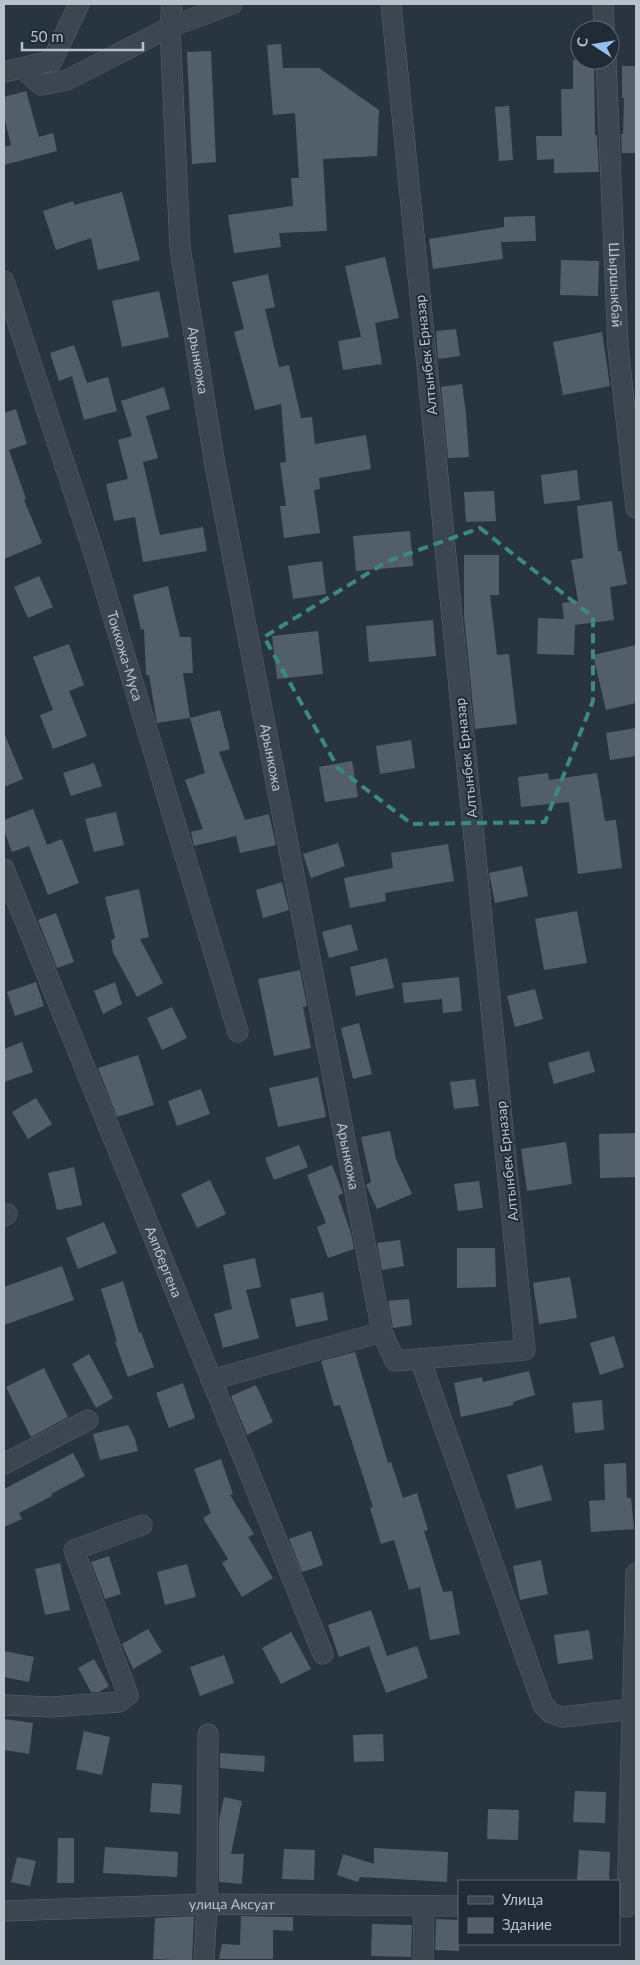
<svg xmlns="http://www.w3.org/2000/svg" width="640" height="1965" viewBox="0 0 640 1965" font-family="Lato,sans-serif">
	<style>
		.building { fill: #525f6b }
		.lines { fill: none; stroke-linecap: round; stroke-linejoin: round }
		.minor-casing { stroke: #5a646e; stroke-width: 21 }
		.minor { stroke: #3c4650; stroke-width: 20 }
		.marked { fill: none; stroke: #3a8985; stroke-width: 4; stroke-dasharray: 10 6; stroke-linejoin: round }
		.labels { text-anchor: middle; stroke-width: 4; stroke-linejoin: round; paint-order: stroke }
		.street-label { font-size: 14px; fill: #b9c1cb; stroke: #212b36 }
	</style>
	<rect width="100%" height="100%" fill="#283440"/>
	<g class="building">
		<path d="M281 44 283 68H319L379 110 377 156 323 159 327 231 279 233 281 247 234 253 228 215 293 206 291 178H299L295 113 273 115 267 45Z"/>
		<path d="M211 51 216 162 192 164 187 52Z"/>
		<path d="M573 60H594L595 135H597L599 172 554 173V159L537 160 536 136H562L561 89H573Z"/>
		<path d="M622 66H636V153H622L621 134H623L624 98H622Z"/>
		<path d="M26 91 39 137 53 133 57 151 4 165V147L11 145 4 117V97Z"/>
		<path d="M509 106 513 160 499 161 495 107Z"/>
		<path d="M122 192 140 260 98 270 91 238 56 250 43 211 73 201 74 205Z"/>
		<path d="M535 216 536 241 501 242 503 259 433 269 429 239 504 227V217Z"/>
		<path d="M385 257 399 318 375 323 382 364 343 370 338 341 361 337 345 266Z"/>
		<path d="M561 260 599 261 598 296 560 295Z"/>
		<path d="M268 274 275 307 265 309 279 367 289 365 301 418 312 417 315 444 366 435 371 469 319 478 320 489 314 490 320 533 284 538 280 506H286L280 463 286 462 281 404 255 410 234 332 244 329 232 282Z"/>
		<path d="M159 291 169 337 122 347 112 301Z"/>
		<path d="M456 329 460 356 438 359 436 331Z"/>
		<path d="M602 332 610 386 563 395 553 342Z"/>
		<path d="M74 345 87 383 108 377 117 411 84 420 72 376 59 381 50 353Z"/>
		<path d="M462 384 466 414 469 457 448 458 441 387Z"/>
		<path d="M164 387 170 409 146 416 158 458 143 462 160 535 203 527 207 551 143 562 135 517 114 521 106 484 128 479 118 440 132 436 121 401Z"/>
		<path d="M16 409 27 444 9 450 26 499 24 500 42 543 4 559V413Z"/>
		<path d="M577 470 580 500 544 504 541 475Z"/>
		<path d="M494 491 496 521 466 522 464 492Z"/>
		<path d="M612 501 618 551H621L627 584 610 587 614 620 575 625 574 655 537 654 538 618 564 619 562 603 578 601 571 560 583 558 577 506Z"/>
		<path d="M410 531 413 566 356 571 353 536Z"/>
		<path d="M464 555H499V595H490L497 655 509 654 517 724 475 729 464 616Z"/>
		<path d="M322 561 326 594 293 599 288 566Z"/>
		<path d="M39 576 53 607 28 618 14 587Z"/>
		<path d="M168 586 180 637H191L193 673H183L190 718 157 723 149 675H146L144 629 141 630 133 595Z"/>
		<path d="M433 620 436 656 369 662 366 626Z"/>
		<path d="M318 631 323 674 277 679 272 636Z"/>
		<path d="M69 644 84 685 69 691 87 736 53 749 40 715 53 710 33 657Z"/>
		<path d="M636 645V703L606 710 593 655Z"/>
		<path d="M220 710 230 749 219 752 245 820 269 814 276 845 240 853 236 836 194 846 191 832 203 829 185 780 205 773 190 718Z"/>
		<path d="M636 728V756L610 760 606 733Z"/>
		<path d="M4 733 23 779 4 787Z"/>
		<path d="M411 740 415 768 380 774 376 746Z"/>
		<path d="M352 761 358 797 325 802 319 767Z"/>
		<path d="M94 763 102 786 71 796 63 773Z"/>
		<path d="M548 773 549 780 597 773 605 821 616 820 622 868 578 874 569 802 521 807 518 777Z"/>
		<path d="M33 809 47 845 62 839 79 883 48 895 29 846 12 852 4 830V820Z"/>
		<path d="M116 812 124 845 94 852 85 819Z"/>
		<path d="M338 843 345 866 311 878 303 854Z"/>
		<path d="M448 844 454 881 385 893 386 901 350 908 344 878 393 868 391 853Z"/>
		<path d="M522 866 528 896 495 903 489 873Z"/>
		<path d="M282 882 289 910 263 918 256 890Z"/>
		<path d="M139 889 149 937 140 939 163 983 137 997 113 952 111 940 115 938 105 897Z"/>
		<path d="M577 911 587 963 544 970 535 919Z"/>
		<path d="M56 913 74 962 57 968 38 920Z"/>
		<path d="M351 924 358 950 329 958 322 932Z"/>
		<path d="M387 958 394 988 356 996 350 967Z"/>
		<path d="M300 970 307 1006 303 1007 311 1048 274 1056 258 979Z"/>
		<path d="M459 977 462 1011 443 1013 442 999 404 1003 402 983Z"/>
		<path d="M36 982 44 1006 15 1016 7 992Z"/>
		<path d="M115 982 122 1004 103 1014 94 991Z"/>
		<path d="M535 989 543 1019 515 1027 507 996Z"/>
		<path d="M172 1007 187 1038 162 1050 147 1018Z"/>
		<path d="M359 1023 372 1074 353 1079 341 1028Z"/>
		<path d="M22 1042 33 1072 4 1082V1049Z"/>
		<path d="M589 1051 595 1072 554 1084 548 1063Z"/>
		<path d="M138 1055 154 1105 117 1117 98 1068Z"/>
		<path d="M318 1077 326 1117 278 1127 269 1088Z"/>
		<path d="M475 1079 479 1106 454 1109 450 1082Z"/>
		<path d="M201 1089 210 1114 177 1126 168 1101Z"/>
		<path d="M36 1098 52 1124 28 1139 12 1112Z"/>
		<path d="M390 1131 396 1159 412 1194 377 1209 366 1185 371 1182 361 1137Z"/>
		<path d="M636 1133V1177L600 1178 599 1134Z"/>
		<path d="M566 1142 572 1184 527 1191 521 1149Z"/>
		<path d="M299 1145 308 1167 274 1180 265 1158Z"/>
		<path d="M332 1165 343 1193 338 1196 351 1233 354 1249 328 1258 317 1227 326 1223 307 1175Z"/>
		<path d="M74 1167 82 1205 57 1210 48 1173Z"/>
		<path d="M210 1180 226 1214 197 1228 181 1194Z"/>
		<path d="M479 1181 483 1208 458 1211 454 1184Z"/>
		<path d="M104 1222 117 1253 78 1269 66 1238Z"/>
		<path d="M400 1240 404 1266 382 1270 377 1243Z"/>
		<path d="M457 1248H495L496 1287 457 1288Z"/>
		<path d="M255 1258 261 1287 246 1290 259 1338 223 1348 214 1314 232 1309 223 1265Z"/>
		<path d="M62 1266 74 1300 4 1325V1287Z"/>
		<path d="M570 1277 577 1318 539 1324 533 1283Z"/>
		<path d="M123 1281 139 1333 141 1332 154 1367 128 1377 115 1342 117 1341 101 1289Z"/>
		<path d="M323 1292 328 1320 296 1327 290 1299Z"/>
		<path d="M409 1299 412 1325 393 1328 388 1301Z"/>
		<path d="M614 1336 624 1367 600 1375 590 1343Z"/>
		<path d="M355 1352 388 1463 391 1462 403 1498 417 1493 428 1530 424 1531 443 1592 452 1591 460 1634 430 1640 420 1587 409 1590 394 1540 381 1544 370 1508 373 1507 340 1405 334 1406 321 1361Z"/>
		<path d="M89 1354 113 1398 96 1408 72 1364Z"/>
		<path d="M44 1368 68 1417 31 1437 6 1387Z"/>
		<path d="M529 1371 535 1395 513 1402V1405L461 1417 454 1383 482 1377 483 1382Z"/>
		<path d="M183 1383 195 1418 169 1428 156 1393Z"/>
		<path d="M256 1385 273 1422 247 1435 231 1396Z"/>
		<path d="M602 1400 604 1430 575 1433 572 1403Z"/>
		<path d="M128 1425 135 1439 138 1451 100 1460 93 1434Z"/>
		<path d="M73 1453 85 1476 51 1494 52 1496 19 1513 22 1519 4 1527V1489Z"/>
		<path d="M221 1459 233 1494 230 1495 254 1534 248 1537 273 1578 242 1597 222 1563 228 1559 203 1518 211 1513 194 1469Z"/>
		<path d="M626 1463 627 1498H631L634 1529 591 1532 589 1501 605 1500 604 1464Z"/>
		<path d="M542 1465 552 1500 516 1509 507 1475Z"/>
		<path d="M311 1531 323 1565 302 1572 289 1539Z"/>
		<path d="M109 1556 121 1594 105 1599 91 1562Z"/>
		<path d="M541 1560 548 1594 520 1600 513 1566Z"/>
		<path d="M60 1563 70 1610 45 1615 35 1569Z"/>
		<path d="M187 1564 196 1597 165 1605 157 1572Z"/>
		<path d="M371 1610 387 1656 417 1646 428 1678 386 1693 369 1646 339 1657 328 1625Z"/>
		<path d="M148 1629 162 1652 133 1669 122 1644Z"/>
		<path d="M589 1630 593 1659 558 1664 554 1635Z"/>
		<path d="M291 1632 311 1669 281 1684 262 1648Z"/>
		<path d="M4 1651 34 1657 29 1682 4 1677Z"/>
		<path d="M224 1655 234 1683 200 1696 190 1667Z"/>
		<path d="M94 1659 109 1686 99 1692H91L78 1668Z"/>
		<path d="M4 1719 33 1723 29 1754 4 1750Z"/>
		<path d="M84 1731 110 1737 102 1775 76 1769Z"/>
		<path d="M383 1734 384 1761 354 1762 353 1735Z"/>
		<path d="M220 1753 265 1756 264 1772 220 1768Z"/>
		<path d="M152 1783 182 1785 180 1814 150 1812Z"/>
		<path d="M575 1791 606 1792 605 1823 573 1822Z"/>
		<path d="M224 1797 242 1801 231 1854H244L242 1884 219 1882V1820Z"/>
		<path d="M488 1809 519 1810 518 1840 487 1839Z"/>
		<path d="M58 1838H74V1883H57Z"/>
		<path d="M105 1847 178 1852 177 1877 103 1873Z"/>
		<path d="M374 1848 448 1852 447 1882 360 1877 358 1882 337 1875 343 1854 374 1864Z"/>
		<path d="M284 1849 315 1850 314 1880 282 1879Z"/>
		<path d="M579 1850 610 1852 609 1881H577Z"/>
		<path d="M17 1857 36 1861 30 1886 11 1882Z"/>
		<path d="M194 1916 192 1961 153 1959 155 1918Z"/>
		<path d="M241 1916 293 1917V1931L273 1930V1959H219L222 1944 240 1945Z"/>
		<path d="M436 1919 459 1920V1951L435 1950Z"/>
		<path d="M372 1924 412 1925 411 1957 371 1956Z"/>
	</g>
	<g class="lines">
		<g class="minor-casing">
			<g id="minor">
				<path id="s1" d="M172 4 170 27 180 248 215 465 382 1332 211 1380"/>
				<path d="M603 4 604 30"/>
				<path id="s2" d="M606 60 618 347 636 508"/>
				<path d="M22 68 41 85 67 80 170 27 232 4"/>
				<path d="M4 72 52 61 79 4"/>
				<path id="s3" d="M4 281 93 550 238 1032"/>
				<path id="s4" d="M4 869 323 1654"/>
				<path d="M4 1216 7 1214"/>
				<path d="M382 1332 395 1361 525 1350 391 4"/>
				<path d="M420 1359 543 1705 551 1713 562 1717 633 1709"/>
				<path d="M4 1464 88 1420"/>
				<path d="M4 1705 51 1707 119 1702 128 1695 74 1550 142 1525"/>
				<path d="M627 1907 636 1573"/>
				<path id="s5" d="M4 1911 207 1904 459 1906"/>
				<path d="M204 1961 207 1904 208 1734"/>
				<path d="M423 1961 424 1906"/>
			</g>
		</g>
		<use href="#minor" class="minor"/>
	</g>
	<path class="marked" d="M480 528 593 617V701L545 822 412 824 338 768 264 637 388 561Z"/>
	<g class="labels">
		<g class="street-label">
			<text dy="5" stroke="none"><textPath href="#s2" startOffset="225">Шыршыкбай</textPath></text>
			<text transform="translate(426 355) rotate(-96)" y="5">Алтынбек Ерназар</text>
			<text dy="5" stroke="none"><textPath href="#s1" startOffset="358">Арынкожа</textPath></text>
			<text dy="5" stroke="none"><textPath href="#s3" startOffset="394">Токкожа-Муса</textPath></text>
			<text dy="5" stroke="none"><textPath href="#s1" startOffset="762">Арынкожа</textPath></text>
			<text transform="translate(466 758) rotate(-96)" y="5">Алтынбек Ерназар</text>
			<text dy="5" stroke="none"><textPath href="#s1" startOffset="1168">Арынкожа</textPath></text>
			<text transform="translate(507 1161) rotate(-96)" y="5">Алтынбек Ерназар</text>
			<text dy="5" stroke="none"><textPath href="#s4" startOffset="424">Аяпбергена</textPath></text>
			<text dy="5" stroke="none"><textPath href="#s5" startOffset="228">улица Аксуат</textPath></text>
		</g>
	</g>
	<rect width="640" height="1965" fill="none" stroke="#b9c1cb" stroke-width="10"/>
	<rect x="458" y="1880" width="162" height="65" fill="#212b36" stroke="#5e6772"/>
	<rect x="468" y="1896" width="25" height="8" fill="#3c4650" stroke="#5e6772"/>
	<text x="502" y="1905" font-size="15" fill="#b9c1cb">Улица</text>
	<rect x="468" y="1918" width="25" height="15" fill="#525f6b" stroke="#5e6772"/>
	<text x="502" y="1930" font-size="15" fill="#b9c1cb">Здание</text>
	<g transform="translate(595 45) rotate(282)"><circle r="24" fill="#212b36" stroke="#5e6772"/>
	<path d="M0-4L9 19L0 12L-9 19Z" fill="#97c0f2"/>
	<text y="-8" font-size="14" font-weight="bold" text-anchor="middle" fill="#b9c1cb">С</text>
	</g>
	<path d="M22 42v8h121v-8" fill="none" stroke="#b9c1cb" stroke-width="2.5"/>
	<text x="30" y="42" font-size="15" fill="#b9c1cb" stroke="#212b36" stroke-width="4" paint-order="stroke">50 m</text>
</svg>
